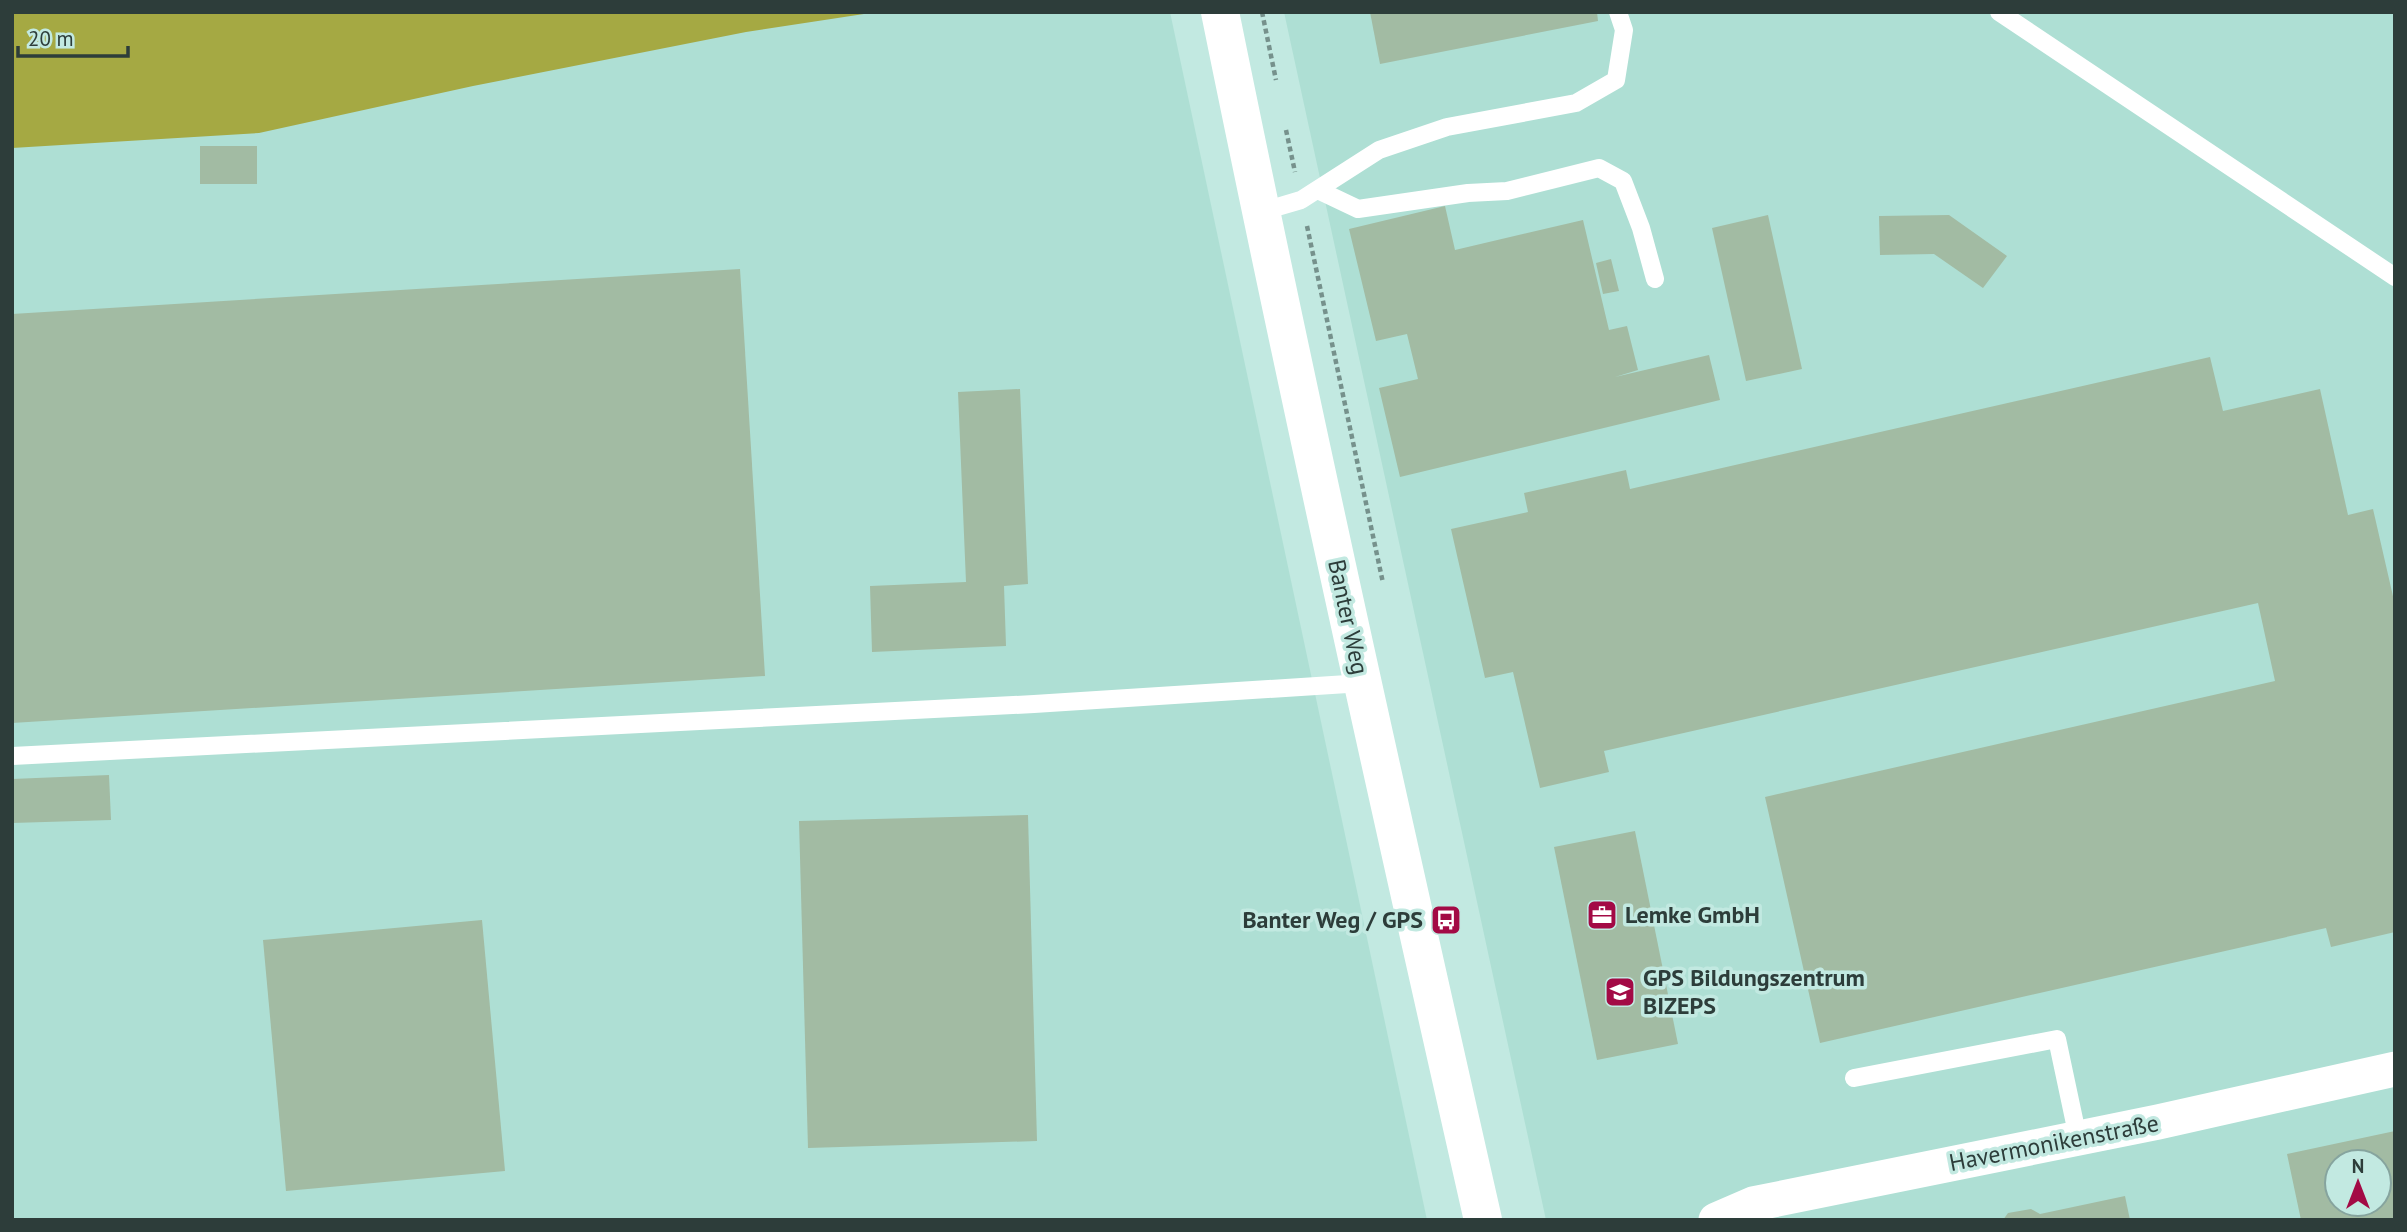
<svg xmlns="http://www.w3.org/2000/svg" width="2407" height="1232" viewBox="0 0 2407 1232" font-family="'PT Sans',sans-serif">
	<style>
		.built { fill: #aedfd4; fill-rule: evenodd }
		.forest { fill: #a5a943 }
		.building { fill: #a2bba3; fill-rule: evenodd }
		.lines { fill: none; stroke-linecap: round; stroke-linejoin: round }
		.path { stroke: #76918c; stroke-width: 4.5; stroke-dasharray: 5 3.5; stroke-linecap: butt }
		.lane { stroke: #fff; stroke-width: 18 }
		.street { stroke: #fff; stroke-width: 35 }
		.secondary { stroke: #fff; stroke-width: 38 }
		.labels { text-anchor: middle; stroke-width: 7; stroke-linejoin: round; paint-order: stroke }
		.street-label { font-size: 24px; fill: #2d3d3a; stroke: #c2e9e1 }
		.poi-label { font-size: 24px; font-weight: bold; fill: #2d3d3a; stroke: #c2e9e1; text-anchor: start }
	</style>
	<rect width="100%" height="100%" fill="#c2e9e1"/>
	<g class="built">
		<path d="M12 12H1170L1427 1220H12Z"/>
		<path d="M1284 12H2395V1220H1546ZM2337 1162H2379V1204H2337Z"/>
	</g>
	<path class="forest" d="M12 12H877L746 32 473 86 259 133 12 148Z"/>
	<g class="building">
		<path d="M1370 12H1597L1598 21 1380 64Z"/>
		<rect x="200" y="146" width="57" height="38"/>
		<path d="M1445 206 1455 250 1583 220 1609 330 1627 326 1638 370 1615 377 1709 355 1720 400 1400 477 1379 388 1418 379 1407 334 1376 341 1349 229Z"/>
		<path d="M1768 215 1802 369 1746 381 1712 228Z"/>
		<path d="M1949 215 2007 256 1983 288 1934 254 1880 255 1879 216Z"/>
		<path d="M1611 259 1619 291 1603 294 1596 263Z"/>
		<path d="M740 269 765 676 12 723V314Z"/>
		<path d="M2210 357 2223 411 2320 389 2348 515 2373 509 2395 605V932L2331 947 2326 928 1820 1043 1765 797 2275 681 2258 603 1604 751 1609 772 1540 788 1513 672 1485 678 1451 529 1528 512 1524 493 1626 470 1630 489Z"/>
		<path d="M1020 389 1028 584 1004 586 1006 646 872 652 870 586 966 582 958 392Z"/>
		<path d="M109 775 111 820 12 823V779Z"/>
		<path d="M1028 815 1037 1141 808 1148 799 821Z"/>
		<path d="M1635 831 1678 1044 1597 1060 1554 847Z"/>
		<path d="M482 920 505 1171 286 1191 263 940Z"/>
		<path d="M2395 1131V1220H2301L2287 1154ZM2337 1162H2379V1204H2337Z"/>
		<path d="M2125 1196 2130 1220H2003L2008 1213 2031 1209 2040 1214Z"/>
	</g>
	<g class="lines">
		<g class="path">
			<path d="M1262 12 1276 80"/>
			<path d="M1286 130 1295 172"/>
			<path d="M1307 226 1383 583"/>
		</g>
		<g class="lane">
			<path d="M1999 12 2395 277"/>
			<path d="M1318 190 1358 209 1468 193 1507 191 1599 168 1623 181 1641 228 1655 279"/>
			<path d="M1260 212 1301 200 1379 150 1447 127 1576 103 1616 80 1624 30 1618 12"/>
			<path d="M12 756 1034 704 1363 683"/>
			<path d="M1854 1078 2057 1039 2078 1138"/>
		</g>
		<path class="street" d="M1716 1220 1753 1204 2158 1122 2395 1069"/>
		<path class="secondary" d="M1220 12C1302 416 1392 818 1483 1220"/>
	</g>
	<defs>
		<g id="office-square" transform="scale(1.575)"><rect x="-9" y="-9" width="18" height="18" rx="4" fill="#a30a45" stroke="#c2e9e1"/><path d="M-6-3h4V-5.5h4V-3h4V5H-6ZM-1-4.5V-3h2v-1.5ZM-6 0V1H6V0Z" fill="#fff"/></g>
		<g id="bus-square" transform="scale(1.575)"><rect x="-9" y="-9" width="18" height="18" rx="4" fill="#a30a45" stroke="#c2e9e1"/><path d="M-5-6H5V4H4V6H2V4H-2V6H-4V4H-5ZM-3.5-4V0h7V-4ZM-3.5 1.2v1.5H-2V1.2ZM2 1.2v1.5H3.5V1.2Z" fill="#fff"/></g>
		<g id="school-square" transform="scale(1.575)"><rect x="-9" y="-9" width="18" height="18" rx="4" fill="#a30a45" stroke="#c2e9e1"/><path d="M0-5L7-2L0 1L-7-2ZM-4 1L0 2.5L4 1V4Q0 6-4 4Z" fill="#fff"/></g>
	</defs>
	<g fill-rule="evenodd">
		<use href="#office-square" x="1602" y="915"/>
		<use href="#bus-square" x="1446" y="920"/>
		<use href="#school-square" x="1620" y="992"/>
	</g>
	<g class="labels">
		<g class="street-label">
			<text transform="translate(1348 617) rotate(78)" y="8">Banter Weg</text>
			<text transform="translate(2054 1143) rotate(-11)" y="8">Havermonikenstraße</text>
		</g>
		<g class="poi-label">
			<text x="1625" y="923">Lemke GmbH</text>
			<text x="1423" y="928" text-anchor="end">Banter Weg / GPS</text>
			<text x="1643" y="986">GPS Bildungszentrum<tspan x="1643" dy="28">BIZEPS</tspan></text>
		</g>
	</g>
	<rect width="2407" height="1232" fill="none" stroke="#2d3d3a" stroke-width="28"/>
	<g transform="translate(2358 1183)"><circle r="33" fill="#c2e9e1" stroke="#86a49e" stroke-width="2"/>
	<path d="M0-5L12 26L0 18L-12 26Z" fill="#a30a45"/>
	<text y="-10" font-size="19" font-weight="bold" text-anchor="middle" fill="#2d3d3a">N</text>
	</g>
	<path d="M18 46v10h110v-10" fill="none" stroke="#2d3d3a" stroke-width="3.5"/>
	<text x="28" y="46" font-size="21" fill="#2d3d3a" stroke="#c2e9e1" stroke-width="5" paint-order="stroke">20 m</text>
</svg>
